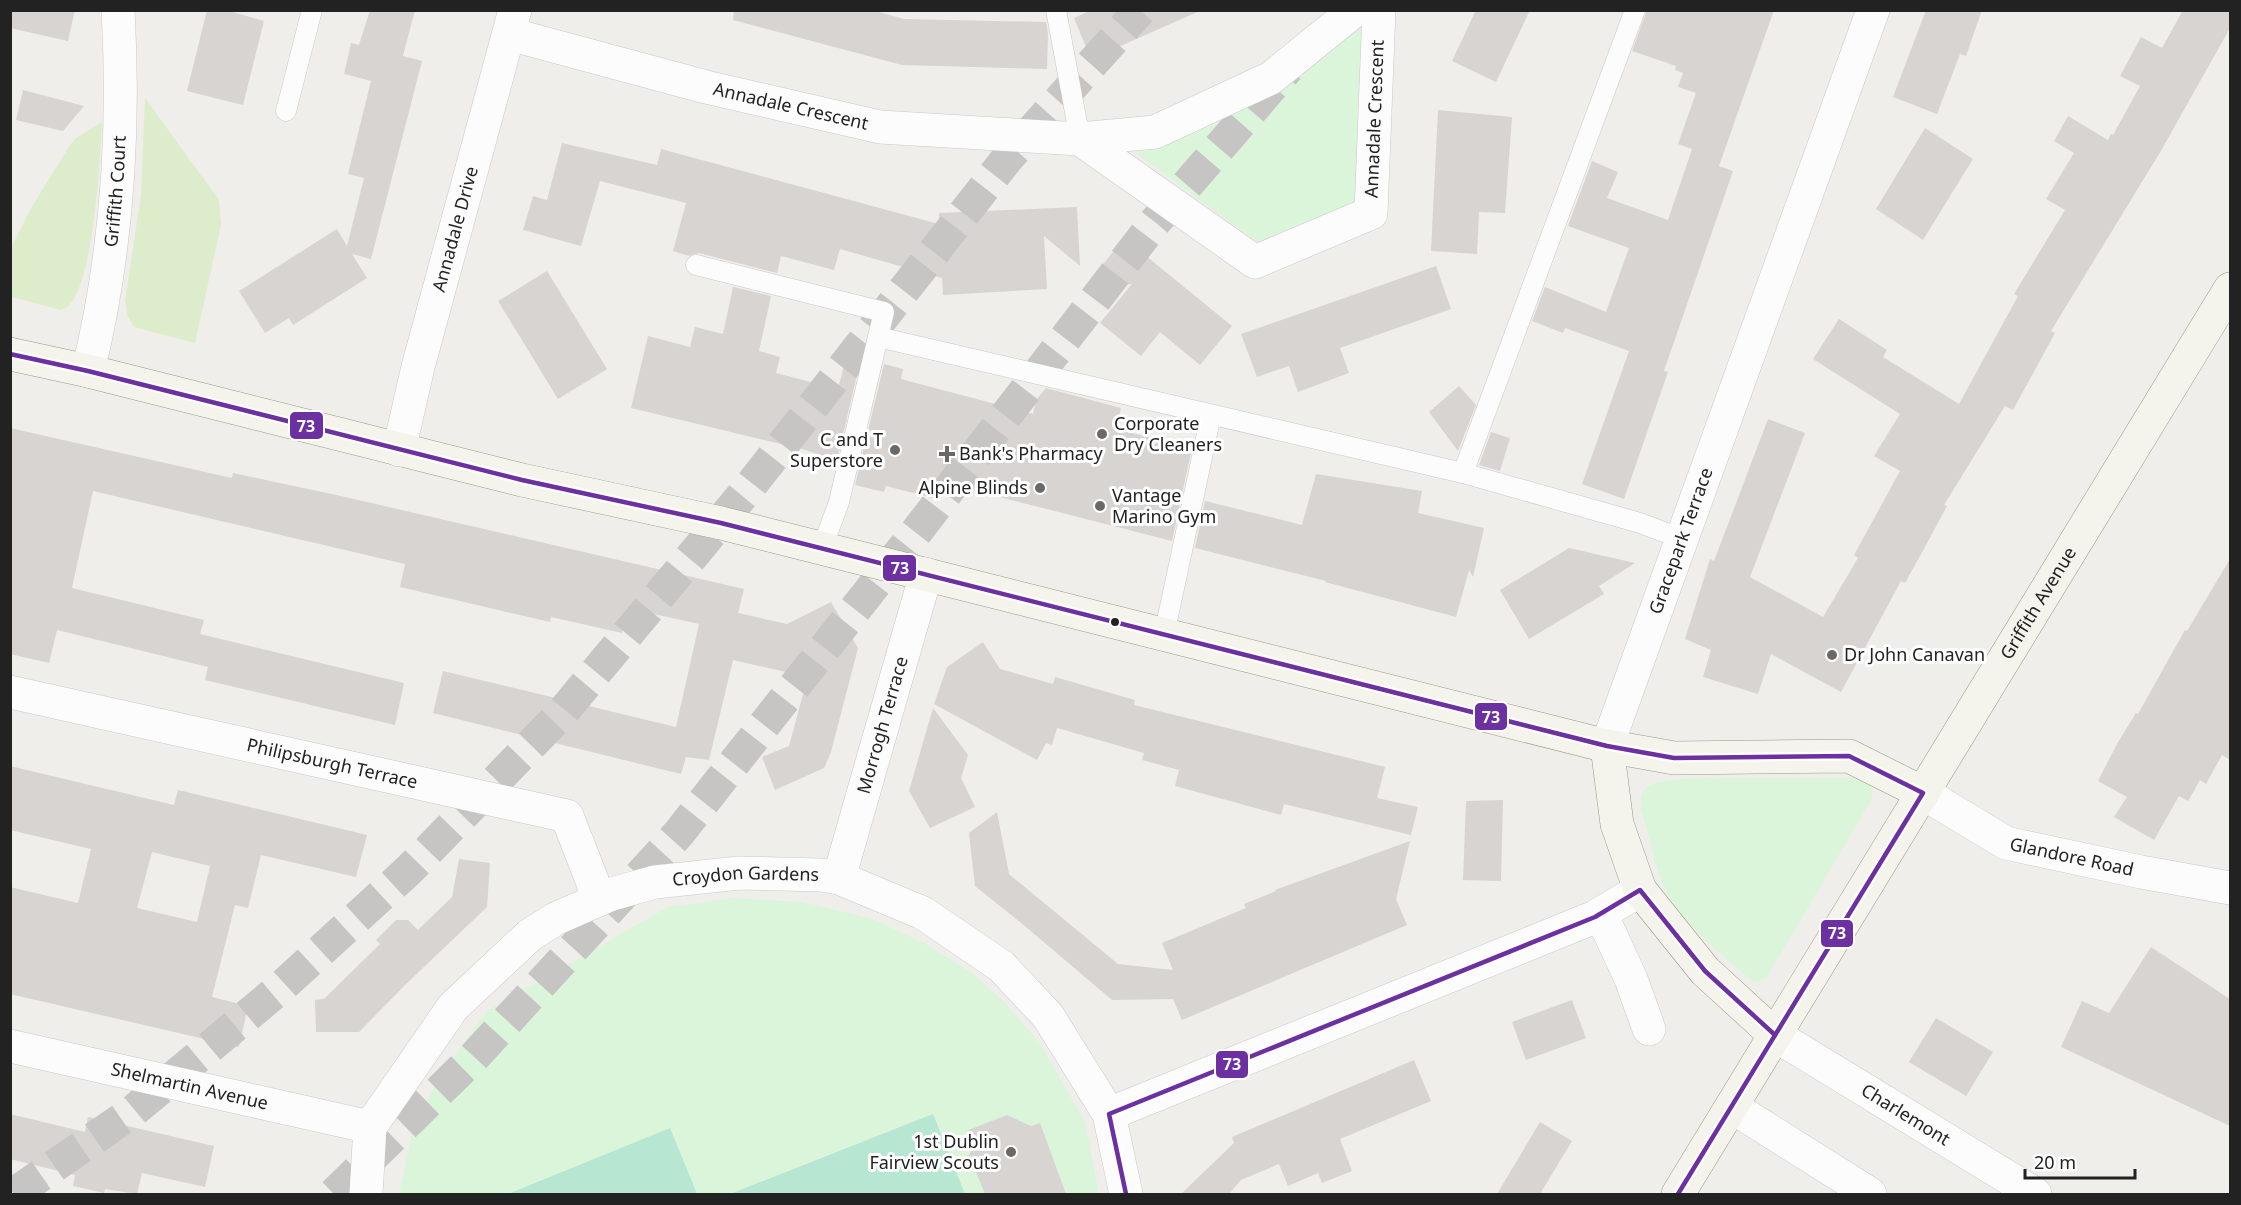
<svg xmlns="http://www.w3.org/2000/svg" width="2241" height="1205" viewBox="0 0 2241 1205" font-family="'Noto Sans',sans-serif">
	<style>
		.grass { fill: #ddeccb }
		.park { fill: #daf5da }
		.pitch { fill: #b7e6d2 }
		.building { fill: #d7d4d2; fill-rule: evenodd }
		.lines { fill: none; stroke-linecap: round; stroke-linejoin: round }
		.highway-tunnel { stroke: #c7c5c3; stroke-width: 33; stroke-dasharray: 33 16; stroke-linecap: butt }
		.lane-casing { stroke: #c9c8c7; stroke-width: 21 }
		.street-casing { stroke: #c9c8c7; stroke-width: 34 }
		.secondary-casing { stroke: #999a82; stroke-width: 34 }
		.lane { stroke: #fdfcfc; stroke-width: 20 }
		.street { stroke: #fdfcfc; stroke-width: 33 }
		.secondary { stroke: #f4f4ed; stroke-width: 33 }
		.bus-1-casing { stroke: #fff; stroke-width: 9 }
		.bus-1 { stroke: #6c30a1; stroke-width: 4.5 }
		.poi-dot { fill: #6a6968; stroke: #fff; stroke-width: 2 }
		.bus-dot { fill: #222; stroke: #fff; stroke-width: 2 }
		.labels { text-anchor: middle; stroke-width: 6; stroke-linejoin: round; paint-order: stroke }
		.street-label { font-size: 18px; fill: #222; stroke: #fff }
		.poi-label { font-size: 18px; fill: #222; stroke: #fff; text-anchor: start }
		.line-badge { stroke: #fff; stroke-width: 2 }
		.badge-label { font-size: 16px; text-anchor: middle; font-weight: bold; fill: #fff }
	</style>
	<rect width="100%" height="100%" fill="#f0eeeb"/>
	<g class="grass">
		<path d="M145 98 219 200 221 225 195 343 134 327 128 317 125 301 141 195Z"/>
		<path d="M102 122C100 154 94 304 61 310L11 297V248L30 210 70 145 76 138Z"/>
	</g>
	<g class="park">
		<path d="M1363 24 1355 204 1261 245 1137 154 1221 122 1304 74Z"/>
		<path d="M1724 778H1850L1865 780 1872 788V799L1767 977 1758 982 1752 981C1724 956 1691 931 1671 900 1658 880 1653 852 1647 830 1644 818 1636 802 1644 790 1654 776 1706 779 1724 778Z"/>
		<path d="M733 898 802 902 870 918 926 944 972 973 1003 1001 1040 1043 1085 1122 1099 1194H399L412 1134 438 1078 487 1011 668 907Z"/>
	</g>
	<g class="pitch">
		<path d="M933 1114 965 1194H730Z"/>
		<path d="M670 1128 697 1194H508Z"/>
	</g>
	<g class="building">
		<path d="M10 10H75L68 41 10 28Z"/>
		<path d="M207 10H226L264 21 243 105 187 91Z"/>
		<path d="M370 10H415L403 56 422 61 371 259 352 254 367 278 293 325 289 318 265 333 239 291 337 229 347 246 364 178 348 174 371 81 344 74 351 43 359 45Z"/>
		<path d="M734 10H872L904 19 1046 22 1048 34 1047 69 902 65 733 20Z"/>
		<path d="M1092 10H1202L1091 59 1074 18Z"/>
		<path d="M1476 10H1530L1496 82 1452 61Z"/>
		<path d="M1647 10H1774L1719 166 1733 171 1664 371 1668 372 1624 499 1582 484 1629 351 1565 328 1563 333 1532 321 1545 287 1606 312 1629 248 1568 226 1592 161 1618 172 1607 198 1668 220 1692 149 1678 144 1696 93 1678 87 1683 73 1675 70 1676 66 1632 51Z"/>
		<path d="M1926 10H1982L1966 56 1960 54 1937 114 1893 97Z"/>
		<path d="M2183 10H2230V28L2162 149 2051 331 2055 333 2013 410 2005 406 1944 505 1947 506 1926 545 1905 583 1901 581 1841 692 1771 654 1758 694 1703 677 1711 650 1685 639 1710 559 1714 561 1768 419 1805 433 1750 577 1823 617 1858 558 1854 555 1900 471 1874 456 1900 414 1813 359 1839 319 1887 350 1883 357 1959 404 2018 296 2014 294 2065 210 2046 199 2074 153 2054 141 2068 116 2108 140 2111 134 2113 135 2140 86 2120 76 2141 37 2162 48Z"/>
		<path d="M23 90 84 106 63 131 16 120Z"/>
		<path d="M1438 110 1512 117 1505 213 1479 212 1477 254 1431 251Z"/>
		<path d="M1925 128 1973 159 1923 240 1876 209Z"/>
		<path d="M562 143 657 165 661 149 939 224V213L1077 207 1080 266 1044 236 1047 289 943 295 942 278 840 249 834 270 781 256 777 273 699 253 689 256 673 251 686 203 600 181 581 246 523 230 533 196 547 200Z"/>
		<path d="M1124 238 1232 326 1200 365 1160 332 1141 356 1100 323 1132 284 1085 287Z"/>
		<path d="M1436 266 1451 309 1340 348 1349 373 1298 392 1289 366 1257 377 1241 334Z"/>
		<path d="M547 271 607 369 558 399 498 301Z"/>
		<path d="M733 287 771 296 759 351 780 357 776 373 838 389 847 354 861 358 837 460 802 449 631 408 648 336 690 347 695 327 723 334Z"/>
		<path d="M884 364 903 369 901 379 1033 414 1036 400 1046 388 1121 408 1116 429 1192 448 1172 541 937 481 933 498 886 486 884 492 855 485Z"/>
		<path d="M1459 386 1476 405 1458 451 1429 412Z"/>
		<path d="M10 428 232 478 233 473 341 496 744 589 738 613 787 624 831 602 858 648 831 752 824 768 775 790 762 757 789 746 806 683 789 678 790 673 733 660 709 760 686 757 681 774 433 713 443 671 676 727 699 624 627 608 622 633 551 617 550 622 400 587 405 564 93 491 72 588 204 620 200 634 404 683 395 725 205 680 208 667 57 630 49 663 10 654Z"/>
		<path d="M1491 432 1510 438 1500 471 1479 465Z"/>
		<path d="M1316 474 1422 491 1418 513 1484 528 1473 577 1469 570 1456 617 1325 582 1326 581 1195 548 1205 501 1302 525Z"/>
		<path d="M1569 548 1635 563 1599 586 1604 594 1529 639 1500 590Z"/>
		<path d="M2230 559V760L2222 755 2206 784 2200 780 2188 801 2179 796 2154 840 2114 817 2127 797 2098 781 2117 744 2136 713 2138 714 2185 630 2187 631Z"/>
		<path d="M983 642 1000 669 1053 684 1055 677 1135 700 1134 705 1385 767 1377 798 1418 807 1411 835 1284 804 1281 815 1175 786 1179 770 1142 760 1144 753 1057 728 1052 745 1046 743 1037 760 934 704 947 667Z"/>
		<path d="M933 708 968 755 961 778 975 807 930 828 909 791Z"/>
		<path d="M10 766 174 805 178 790 367 835 356 877 261 855 248 908 235 905 212 997 248 1006 239 1047 10 994V887L78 903 91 849 10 830ZM152 852 210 866 197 922 137 908Z"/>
		<path d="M1503 800 1501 881 1463 880 1466 801Z"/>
		<path d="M997 812 1009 874 1118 964 1173 970 1162 943 1246 908 1244 904 1276 891 1275 890 1410 841 1396 899 1407 925 1182 1020 1173 999 1112 1000 1026 927 975 886 969 833Z"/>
		<path d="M459 859 490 863 487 907 405 985 359 1032H316L315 1000 324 999 380 944 376 940 396 920H408L418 930 452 897Z"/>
		<path d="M2151 947 2230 999V1126L2061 1047 2082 1001 2109 1013Z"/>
		<path d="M1572 1000 1586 1038 1526 1060 1512 1022Z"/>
		<path d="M1936 1018 1993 1052 1966 1096 1909 1062Z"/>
		<path d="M1414 1060 1431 1101 1340 1139 1352 1171 1322 1183 1318 1173 1288 1186 1279 1164 1241 1180 1229 1194H1181L1234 1143 1232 1137Z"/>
		<path d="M10 1114 85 1132 88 1117 214 1146 205 1187 142 1173 137 1194 105 1189 104 1193 73 1186 75 1175 10 1159Z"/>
		<path d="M1007 1115 1031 1126 1040 1123 1066 1194H985L969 1155 973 1148 966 1131Z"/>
		<path d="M1540 1122 1572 1141 1540 1194H1497Z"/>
	</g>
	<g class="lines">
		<g class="highway-tunnel">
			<path d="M14 1194 132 1112 278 990 410 869 562 713 751 485 1006 160 1140 10"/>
			<path d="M334 1194 474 1057 679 833 917 531 1155 222 1288 68"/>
		</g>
		<g class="lane-casing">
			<g id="lane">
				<path d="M1056 10 1080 139"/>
				<path d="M286 111 312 10"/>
				<path d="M696 265 884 312 878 337 1463 473 1640 523 1682 539"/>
				<path d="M1463 473 1635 10"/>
				<path d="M822 548 839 502 878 337"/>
				<path d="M1164 635 1211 415"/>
			</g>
		</g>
		<g class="street-casing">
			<g id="street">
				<path id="s1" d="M509 34 706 87 880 127 1080 139 1155 132 1271 78 1355 10"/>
				<path id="s2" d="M1080 139 1255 262 1371 213 1379 10"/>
				<path id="s3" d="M88 371C117 253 125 132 118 10"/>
				<path id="s4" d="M399 450 418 367 515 10"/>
				<path id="s5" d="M10 692 567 816 593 883 596 900"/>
				<path id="s6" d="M1607 746 1873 10"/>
				<path id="s7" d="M1923 793 2006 843 2141 872 2230 888"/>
				<path id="s8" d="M839 878 926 574"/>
				<path d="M1601 914 1631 979 1649 1029"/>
				<path id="s9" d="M1775 1035 2035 1194"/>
				<path id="s10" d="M10 1046 370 1127"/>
				<path d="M1732 1107 1870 1194"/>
				<path d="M1109 1114 1595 917 1640 890"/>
				<path id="s11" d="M366 1194 370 1127 453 1007 530 935 555 919 612 894 655 882 739 873 821 875 839 878 923 913 1001 966 1048 1016 1109 1114 1126 1194"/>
			</g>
		</g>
		<g class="secondary-casing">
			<g id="secondary">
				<path d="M10 354 88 371 522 480 721 523 1607 746 1674 758 1849 756 1923 793"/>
				<path d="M1607 746 1617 824 1640 890 1705 971 1775 1035"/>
				<path id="s12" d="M1678 1194 2230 289"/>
			</g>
		</g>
		<use href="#lane" class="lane"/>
		<use href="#street" class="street"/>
		<use href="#secondary" class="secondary"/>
		<g class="bus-1-casing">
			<g id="bus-1">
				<path d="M10 354 88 371 522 480 721 523 1607 746 1674 758 1849 756 1923 793 1678 1194"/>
				<path d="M1126 1194 1109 1114 1595 917 1640 890 1705 971 1775 1035"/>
			</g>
		</g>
		<use href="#bus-1" class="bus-1"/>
	</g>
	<g class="poi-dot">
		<circle cx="1102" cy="434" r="6"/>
		<circle cx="895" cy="450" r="6"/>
		<path d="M944 445h6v6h6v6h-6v6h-6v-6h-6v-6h6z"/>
		<circle cx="1040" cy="488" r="6"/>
		<circle cx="1100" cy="506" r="6"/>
		<circle cx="1832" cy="655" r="6"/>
		<circle cx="1011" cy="1152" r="6"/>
	</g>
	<circle class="bus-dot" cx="1115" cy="622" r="5"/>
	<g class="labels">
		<g class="street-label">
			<text dy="6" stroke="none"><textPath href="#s1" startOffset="291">Annadale Crescent</textPath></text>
			<text dy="6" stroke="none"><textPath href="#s2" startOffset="434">Annadale Crescent</textPath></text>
			<text dy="6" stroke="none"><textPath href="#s3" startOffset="182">Griffith Court</textPath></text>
			<text dy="6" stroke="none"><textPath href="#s4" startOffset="228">Annadale Drive</textPath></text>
			<text dy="6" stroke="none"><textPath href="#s6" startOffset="218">Gracepark Terrace</textPath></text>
			<text dy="6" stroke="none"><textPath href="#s12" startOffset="692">Griffith Avenue</textPath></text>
			<text dy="6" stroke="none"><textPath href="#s8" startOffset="159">Morrogh Terrace</textPath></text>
			<text dy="6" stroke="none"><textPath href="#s5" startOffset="330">Philipsburgh Terrace</textPath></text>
			<text dy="6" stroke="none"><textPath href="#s7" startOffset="164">Glandore Road</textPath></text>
			<text dy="6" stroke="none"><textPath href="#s11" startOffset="546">Croydon Gardens</textPath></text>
			<text dy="6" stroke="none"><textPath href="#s10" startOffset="184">Shelmartin Avenue</textPath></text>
			<text dy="6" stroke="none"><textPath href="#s9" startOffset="153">Charlemont</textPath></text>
		</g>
		<g class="poi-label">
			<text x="1114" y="430">Corporate<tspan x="1114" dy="21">Dry Cleaners</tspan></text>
			<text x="883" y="446" text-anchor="end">C and T<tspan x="883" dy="21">Superstore</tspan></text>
			<text x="959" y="460">Bank's Pharmacy</text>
			<text x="1028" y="494" text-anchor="end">Alpine Blinds</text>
			<text x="1112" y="502">Vantage<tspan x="1112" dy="21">Marino Gym</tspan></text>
			<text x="1844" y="661">Dr John Canavan</text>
			<text x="999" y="1148" text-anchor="end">1st Dublin<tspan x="999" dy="21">Fairview Scouts</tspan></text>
		</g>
	</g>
	<g class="line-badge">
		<rect x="289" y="411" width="35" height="29" rx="6" fill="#6c30a1"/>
		<rect x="882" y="554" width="35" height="28" rx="6" fill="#6c30a1"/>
		<rect x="1474" y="702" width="34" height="29" rx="6" fill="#6c30a1"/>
		<rect x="1820" y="919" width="34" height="29" rx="6" fill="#6c30a1"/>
		<rect x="1215" y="1050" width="34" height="29" rx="6" fill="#6c30a1"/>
	</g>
	<g class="badge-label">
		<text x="306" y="432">73</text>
		<text x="900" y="574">73</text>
		<text x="1491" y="723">73</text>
		<text x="1837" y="939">73</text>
		<text x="1232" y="1070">73</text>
	</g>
	<rect width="2241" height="1205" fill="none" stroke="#222222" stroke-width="24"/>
	<path d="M2025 1169v9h110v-9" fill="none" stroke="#222222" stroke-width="3"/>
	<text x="2034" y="1169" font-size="18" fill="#222222" stroke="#ffffff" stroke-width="4.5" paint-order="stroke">20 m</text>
</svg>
